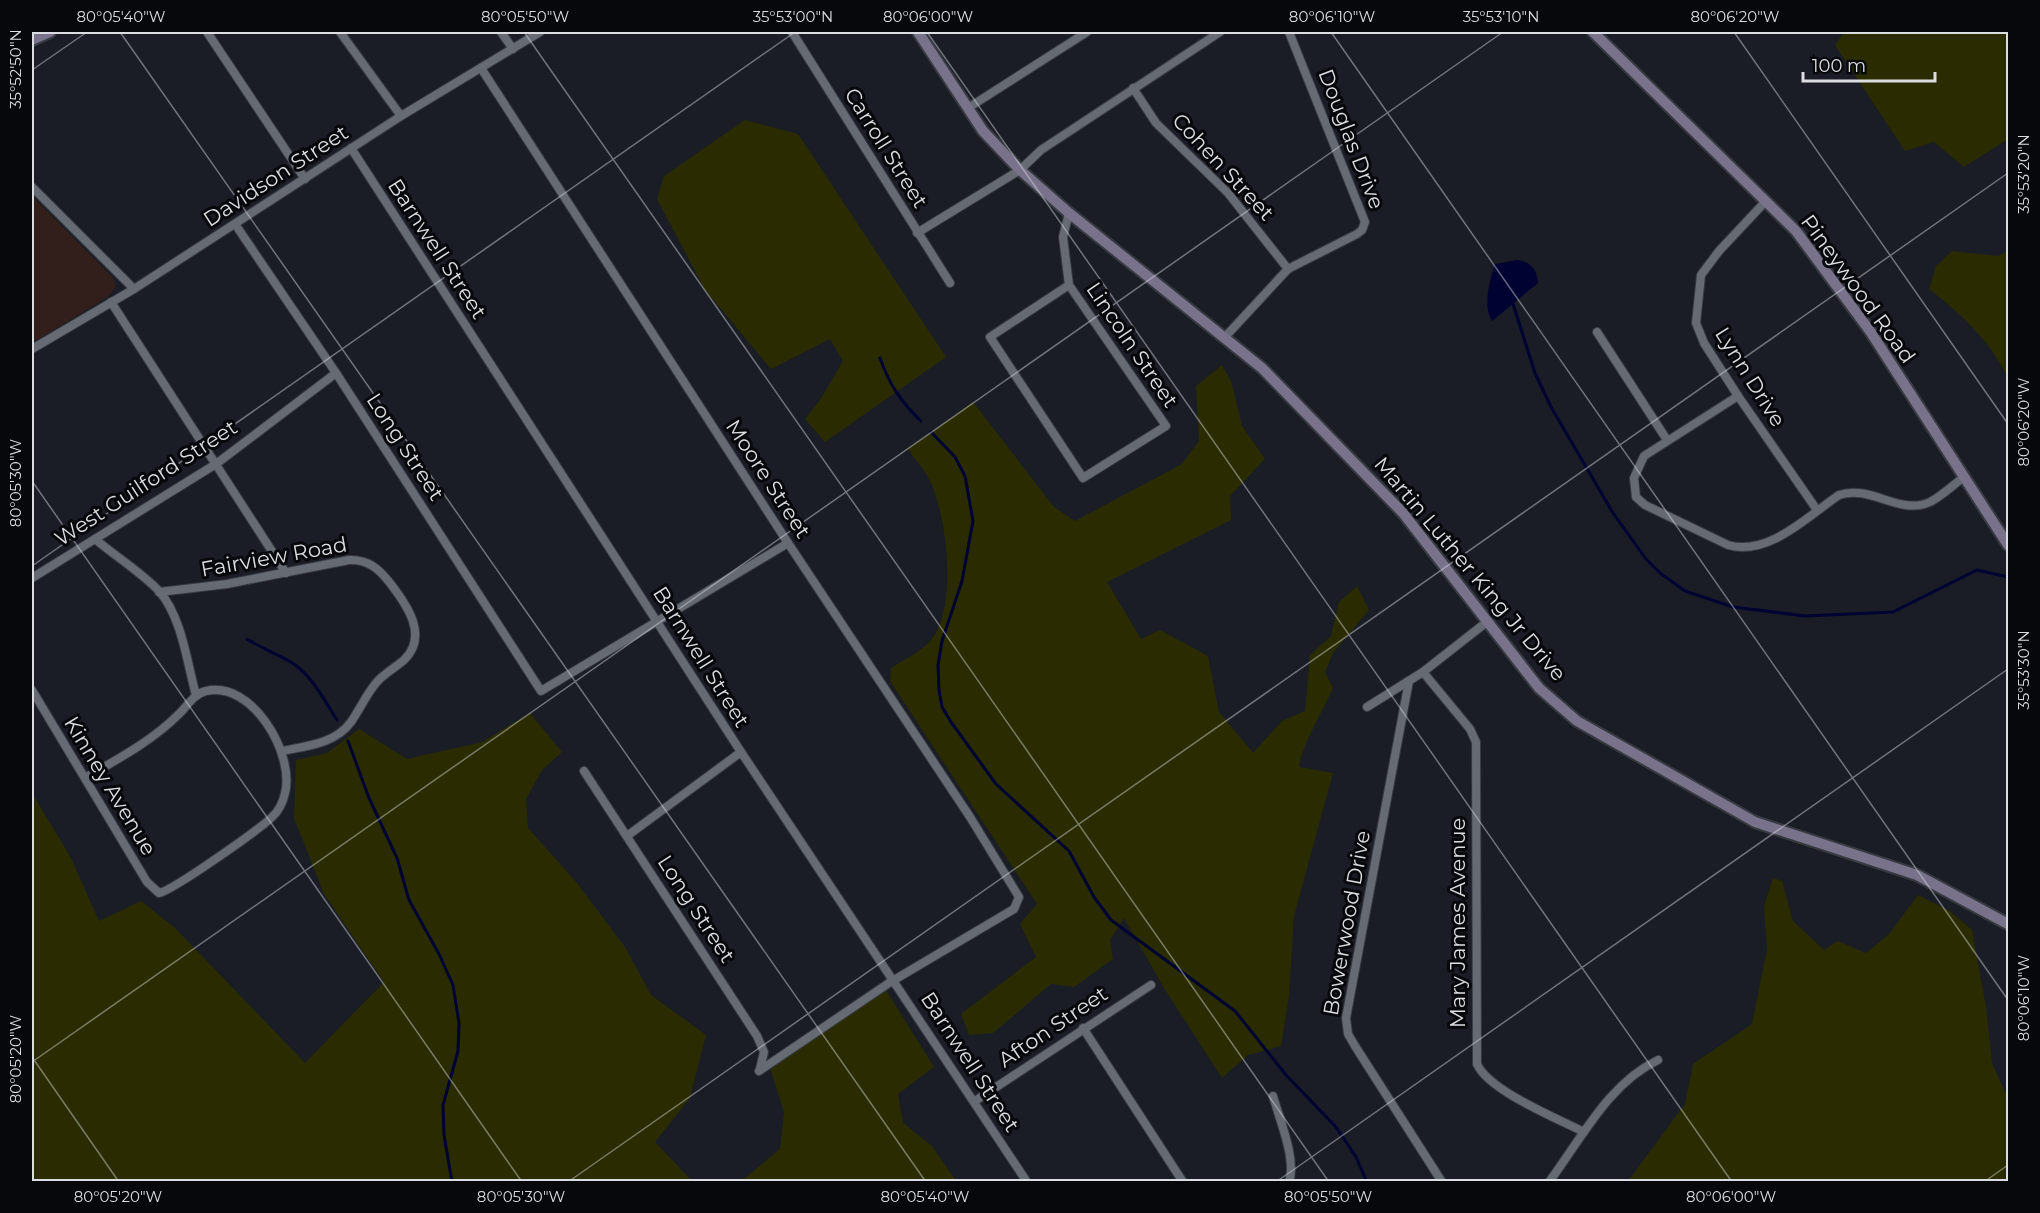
<svg xmlns="http://www.w3.org/2000/svg" width="2040" height="1213" viewBox="0 0 2040 1213" font-family="Montserrat,sans-serif">
	<style>
		.industrial { fill: #321f1b }
		.green { fill: #2a2c00 }
		.water { fill: #000232 }
		.lines { fill: none; stroke-linecap: round; stroke-linejoin: round }
		.stream { stroke: #000232; stroke-width: 3 }
		.street-casing { stroke: #383a41; stroke-width: 10 }
		.secondary-casing { stroke: #383a41; stroke-width: 14 }
		.street { stroke: #656a73; stroke-width: 8 }
		.secondary { stroke: #78738b; stroke-width: 10 }
		.ticks { fill: none; stroke: #dbdde3; stroke-width: 1.5; stroke-opacity: 0.45 }
		.labels { text-anchor: middle; stroke-width: 6; stroke-linejoin: round; paint-order: stroke }
		.street-label { font-size: 21px; fill: #dbdde3; stroke: #06080b }
		.neatline { fill: none; stroke: #dbdde3; stroke-width: 2 }
		.ticks-label { font-size: 15px; text-anchor: middle; fill: #dbdde3 }
	</style>
	<rect width="100%" height="100%" fill="#1a1d25"/>
	<path class="industrial" d="M32 196 113 278 116 286 109 296 32 343Z"/>
	<g class="green">
		<path d="M1844 32H2008V139L1964 167 1934 142 1905 151 1835 45Z"/>
		<path d="M745 120 798 134 946 357 825 442 805 419 820 400 843 361 830 339 771 369 705 290 657 199 664 176Z"/>
		<path d="M1952 251 1998 256 2008 251V378C1990 340 1962 315 1929 289L1936 266Z"/>
		<path d="M1222 365 1231 381 1242 426 1265 459 1230 496 1231 520 1107 582 1141 639 1160 630 1208 656 1219 712 1253 753 1282 721 1305 711 1310 655 1331 636 1339 602 1357 586 1369 610 1333 653 1325 672 1333 688C1324 709 1301 747 1299 767L1333 773 1294 916 1289 996 1281 1046 1248 1055 1222 1078 1164 988 1124 918 1110 940 1113 959 1074 987 1051 984 993 1033 969 1035 961 1014 1036 957 1020 924 1037 904 890 681 891 668C903 660 923 651 932 639 958 605 947 511 927 475 921 466 914 458 908 449L973 402 1054 507 1075 521 1182 464 1199 441 1196 386Z"/>
		<path d="M530 713 562 752 542 770 526 799 528 828 577 883 625 947 651 995 706 1035 690 1098 655 1142 692 1181H32V793L71 858 99 921 141 901 175 928 305 1063 384 982 324 894 294 818 296 760 327 753 359 729 407 759 482 742Z"/>
		<path d="M1773 878 1782 881 1793 921 1824 950 1838 941 1866 953 1889 934 1918 895 1950 911 1972 930 1986 1007 1992 1063 2007 1096 2008 1181H1628L1685 1104 1693 1064 1752 1024 1767 949 1764 906Z"/>
		<path d="M886 990 934 1067 898 1094 903 1123 932 1146 956 1181 740 1182 780 1149 784 1112 770 1068Z"/>
	</g>
	<path class="water" d="M1518 260C1531 262 1537 270 1538 283L1492 321C1482 306 1490 280 1495 264Z"/>
	<g class="lines">
		<g class="stream">
			<path d="M1513 304 1535 373 1551 407 1613 513 1646 559 1660 573 1685 591 1733 607 1805 616 1893 612 1977 570 2008 577"/>
			<path d="M880 358C889 384 901 402 921 421"/>
			<path d="M931 432 955 457 965 476 973 521 962 581 942 641 938 665 939 690 942 707 951 722 996 784 1069 851 1094 897 1111 920 1235 1011 1286 1075 1336 1127 1356 1157 1367 1182"/>
			<path d="M247 639C261 648 275 653 289 661 311 673 324 700 337 720"/>
			<path d="M348 741 369 798 397 858 409 900 439 954 453 985 459 1023 458 1051 443 1105 444 1135 452 1182"/>
		</g>
		<g class="street-casing">
			<g id="street">
				<path d="M207 32 305 179"/>
				<path d="M340 32 401 116"/>
				<path d="M501 32 513 49"/>
				<path d="M792 32 950 283"/>
				<path d="M481 68 788 543 970 817 1019 897 1014 909 889 983 759 1071"/>
				<path d="M1133 88 1156 123 1228 193 1288 269"/>
				<path d="M968 108 1087 32"/>
				<path d="M351 148 741 752 1027 1182"/>
				<path d="M32 187 134 289"/>
				<path d="M1765 202 1719 251 1701 275 1696 323 1704 343 1738 396 1817 510"/>
				<path d="M1069 213 1063 237 1069 285 1166 426 1083 478 990 337 1069 285"/>
				<path d="M235 224 336 373 541 691 788 543"/>
				<path d="M917 233 1020 170 1041 150 1220 32"/>
				<path d="M111 302 286 573"/>
				<path d="M1597 332 1667 440"/>
				<path d="M1225 337 1288 269 1357 234 1362 230 1365 222 1289 32"/>
				<path d="M32 349 134 289 401 116 540 32"/>
				<path d="M1738 396 1644 456 1634 478 1636 497 1645 505 1728 545C1768 557 1808 516 1839 495 1870 484 1900 516 1930 502 1942 496 1953 485 1964 477"/>
				<path d="M95 539C115 556 141 572 159 591 182 617 187 663 196 695"/>
				<path d="M32 578 216 464 336 373"/>
				<path d="M159 592 227 584 349 560C368 559 379 569 390 583 407 605 429 636 404 660 395 668 383 674 376 683 366 695 360 709 351 722 335 744 306 746 282 751"/>
				<path d="M1423 672 1470 729 1476 742 1477 1064C1488 1090 1556 1118 1584 1132"/>
				<path d="M1409 681 1346 1018 1348 1034 1355 1046 1442 1182"/>
				<path d="M32 690 147 882 159 893C172 891 260 829 272 817 279 811 283 802 285 793 295 754 252 680 206 691 194 694 188 705 179 714 152 741 118 759 85 778"/>
				<path d="M1367 707 1423 672 1488 621"/>
				<path d="M584 771 757 1036 764 1052 760 1069"/>
				<path d="M627 836 741 752"/>
				<path d="M1083 1028 1183 1182"/>
				<path d="M1273 1096C1279 1118 1297 1160 1289 1182"/>
				<path d="M975 1101 1151 985"/>
				<path d="M1549 1182C1582 1138 1608 1084 1658 1060"/>
			</g>
		</g>
		<g class="secondary-casing">
			<g id="secondary">
				<path d="M918 32 983 131 1020 170 1069 213 1262 368 1403 513 1539 688 1577 721 1755 822 1917 875 2008 924"/>
				<path d="M1593 32 1796 231 1870 331 2008 545"/>
				<path d="M32 40 50 32"/>
			</g>
		</g>
		<use href="#street" class="street"/>
		<use href="#secondary" class="secondary"/>
	</g>
	<path class="ticks" d="M120 32 926 1182M524 32 1329 1182M927 32 1732 1182M1331 32 2008 1000M1734 32 2008 424M32 70 87 32M32 481 522 1182M32 566 795 32M32 1057 119 1182M32 1062 1503 32M568 1182 2008 173M1276 1182 2008 669M1984 1182 2008 1165"/>
	<g class="labels">
		<g class="street-label">
			<text transform="translate(1351 139) rotate(69)" y="7">Douglas Drive</text>
			<text transform="translate(886 148) rotate(58)" y="7">Carroll Street</text>
			<text transform="translate(1223 167) rotate(47)" y="7">Cohen Street</text>
			<text transform="translate(276 176) rotate(-33)" y="7">Davidson Street</text>
			<text transform="translate(437 249) rotate(57)" y="7">Barnwell Street</text>
			<text transform="translate(1858 289) rotate(54)" y="7">Pineywood Road</text>
			<text transform="translate(1132 345) rotate(56)" y="7">Lincoln Street</text>
			<text transform="translate(1750 377) rotate(58)" y="7">Lynn Drive</text>
			<text transform="translate(405 447) rotate(57)" y="7">Long Street</text>
			<text transform="translate(768 479) rotate(57)" y="7">Moore Street</text>
			<text transform="translate(146 483) rotate(-33)" y="7">West Guilford Street</text>
			<text transform="translate(274 557) rotate(-10)" y="7">Fairview Road</text>
			<text transform="translate(1470 569) rotate(50)" y="7">Martin Luther King Jr Drive</text>
			<text transform="translate(701 657) rotate(58)" y="7">Barnwell Street</text>
			<text transform="translate(110 786) rotate(59)" y="7">Kinney Avenue</text>
			<text transform="translate(696 909) rotate(57)" y="7">Long Street</text>
			<text transform="translate(1347 923) rotate(-80)" y="7">Bowerwood Drive</text>
			<text transform="translate(1458 923) rotate(-90)" y="7">Mary James Avenue</text>
			<text transform="translate(1053 1027) rotate(-34)" y="7">Afton Street</text>
			<text transform="translate(970 1062) rotate(57)" y="7">Barnwell Street</text>
		</g>
	</g>
	<rect width="2040" height="1213" fill="none" stroke="#06080b" stroke-width="66"/>
	<path d="M1803 72v9h132v-9" fill="none" stroke="#dbdde3" stroke-width="3"/>
	<text x="1812" y="72" font-size="18" fill="#dbdde3" stroke="#06080b" stroke-width="4.5" paint-order="stroke">100 m</text>
	<rect x="33" y="33" width="1974" height="1147" class="neatline"/>
	<g class="ticks-label">
		<text x="121" y="22">80°05'40"W</text>
		<text x="525" y="22">80°05'50"W</text>
		<text x="793" y="22">35°53'00"N</text>
		<text x="928" y="22">80°06'00"W</text>
		<text x="1332" y="22">80°06'10"W</text>
		<text x="1501" y="22">35°53'10"N</text>
		<text x="1735" y="22">80°06'20"W</text>
		<text transform="translate(16 69) rotate(-90)" y="5">35°52'50"N</text>
		<text transform="translate(2024 174) rotate(-90)" y="5">35°53'20"N</text>
		<text transform="translate(2024 422) rotate(-90)" y="5">80°06'20"W</text>
		<text transform="translate(16 483) rotate(-90)" y="5">80°05'30"W</text>
		<text transform="translate(2024 670) rotate(-90)" y="5">35°53'30"N</text>
		<text transform="translate(2024 998) rotate(-90)" y="5">80°06'10"W</text>
		<text transform="translate(16 1059) rotate(-90)" y="5">80°05'20"W</text>
		<text x="118" y="1202">80°05'20"W</text>
		<text x="521" y="1202">80°05'30"W</text>
		<text x="925" y="1202">80°05'40"W</text>
		<text x="1328" y="1202">80°05'50"W</text>
		<text x="1731" y="1202">80°06'00"W</text>
	</g>
</svg>
